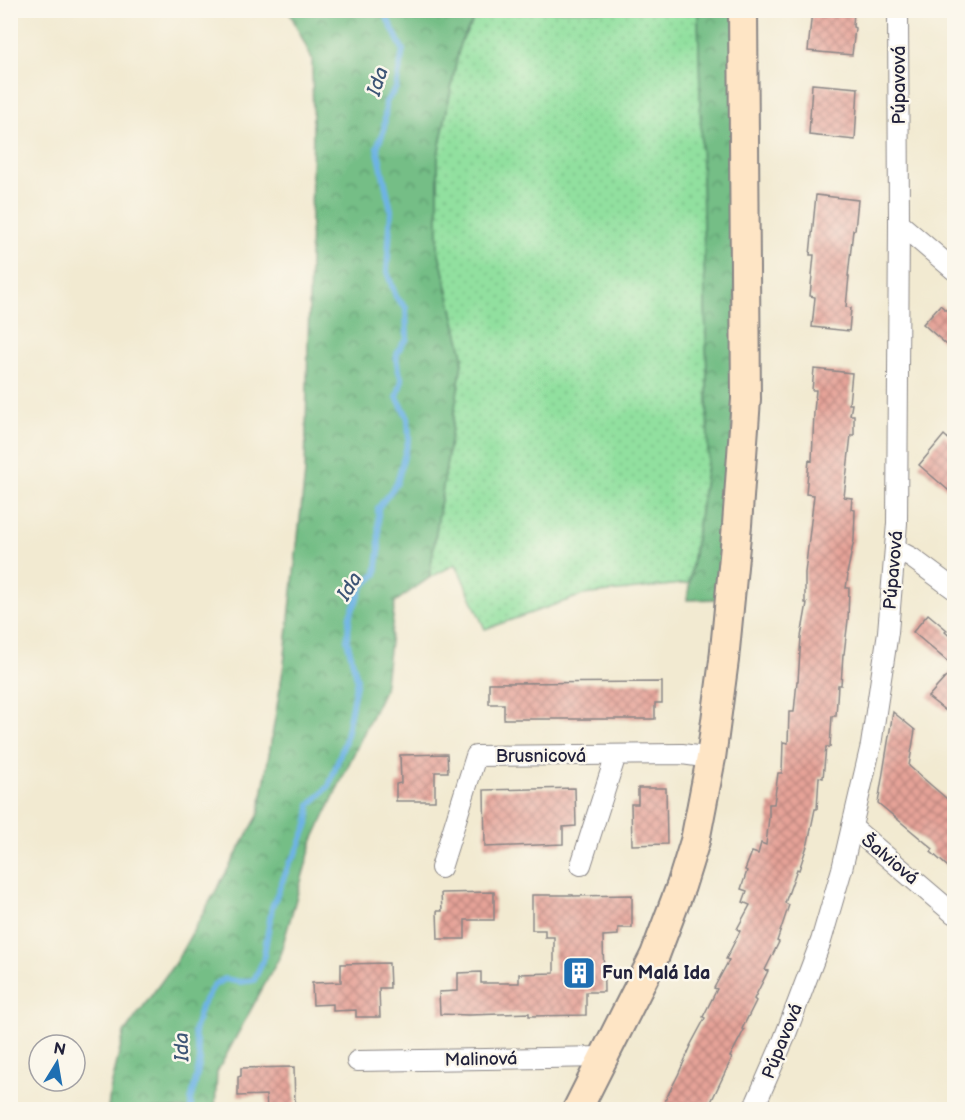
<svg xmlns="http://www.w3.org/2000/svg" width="965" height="1120" viewBox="0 0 965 1120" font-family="'Balsamiq Sans',sans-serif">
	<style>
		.grass { fill: url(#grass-dots); stroke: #5a816d; stroke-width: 1.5 }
		.forest { fill: url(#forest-crowns); stroke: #4b7060; stroke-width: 1.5 }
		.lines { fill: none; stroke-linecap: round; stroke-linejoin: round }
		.stream { stroke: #6eb4e4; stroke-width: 6 }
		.building { fill: url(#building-cross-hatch) }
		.street-casing { stroke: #8a8686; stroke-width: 22 }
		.secondary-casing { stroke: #8a8686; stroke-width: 32 }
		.street { stroke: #fff; stroke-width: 20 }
		.secondary { stroke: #fee5c5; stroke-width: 28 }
		.labels { text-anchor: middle; stroke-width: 5; stroke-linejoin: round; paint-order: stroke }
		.street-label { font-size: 18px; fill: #22223b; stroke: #fbf7ec }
		.poi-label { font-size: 18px; font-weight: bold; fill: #22223b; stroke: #fbf7ec; text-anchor: start }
		.water-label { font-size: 20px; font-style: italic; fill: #3d5576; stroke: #fbf7ec }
	</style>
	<defs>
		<pattern id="grass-dots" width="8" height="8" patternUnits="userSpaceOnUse" patternTransform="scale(1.5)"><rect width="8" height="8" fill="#91e09f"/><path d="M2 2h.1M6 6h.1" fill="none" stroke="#7dc08a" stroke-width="1.8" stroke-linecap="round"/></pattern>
		<pattern id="forest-crowns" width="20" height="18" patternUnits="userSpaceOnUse" patternTransform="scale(1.5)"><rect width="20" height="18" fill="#74be86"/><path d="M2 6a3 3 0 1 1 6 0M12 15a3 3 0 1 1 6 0" fill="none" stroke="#5f9a6f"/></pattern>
		<pattern id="building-cross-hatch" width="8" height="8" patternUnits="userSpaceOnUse" patternTransform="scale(1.5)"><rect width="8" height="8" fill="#e6a398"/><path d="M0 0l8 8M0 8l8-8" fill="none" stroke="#ba847d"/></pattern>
	</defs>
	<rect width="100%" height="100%" fill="#fbf7ec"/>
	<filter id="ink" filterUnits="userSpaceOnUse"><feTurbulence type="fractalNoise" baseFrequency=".0167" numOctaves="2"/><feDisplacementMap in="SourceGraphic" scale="12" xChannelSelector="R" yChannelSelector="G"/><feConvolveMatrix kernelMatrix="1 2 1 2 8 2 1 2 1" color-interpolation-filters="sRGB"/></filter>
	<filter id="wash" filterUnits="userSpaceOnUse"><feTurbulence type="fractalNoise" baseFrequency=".008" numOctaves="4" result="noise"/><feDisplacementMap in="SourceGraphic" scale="24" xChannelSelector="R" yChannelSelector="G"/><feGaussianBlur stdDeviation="1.35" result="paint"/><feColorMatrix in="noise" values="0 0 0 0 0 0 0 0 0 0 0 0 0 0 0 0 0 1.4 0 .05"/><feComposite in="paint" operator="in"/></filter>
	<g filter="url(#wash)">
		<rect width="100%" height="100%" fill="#f2ead1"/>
		<path class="grass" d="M479 11H698L707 378 708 458 689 583 583 595 485 629 456 564 429 578 463 356 438 249V155L460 43Z"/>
		<g class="forest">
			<path d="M289 11H479L460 43 438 155V249L463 356 429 578 395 602 384 690 313 840 279 958 217 1072 215 1109H108L110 1091 124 1033 175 963 259 814 284 664 305 473 313 131 312 59Z"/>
			<path d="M698 11H734L736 376 719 599 687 600 708 458 707 378Z"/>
		</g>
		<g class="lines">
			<path class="stream" d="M191 1110V1101L200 1061 194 1032 201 1007 214 985 225 979 240 982 254 980 263 961 272 907 290 862 296 854 308 824 310 805 329 786 345 741 357 679 347 640 350 615 363 586 376 574 379 552 378 508 397 483 409 438 408 418 397 397 402 380C395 362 393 353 407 339L406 308 396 297 387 272 391 210 377 147 384 130 386 102 396 88 403 50 383 10"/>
		</g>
		<g id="blocks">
			<g class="building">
				<path d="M812 10H854L853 27 855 28 852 55 808 51Z"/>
				<path d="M812 84 858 88 855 140 809 135Z"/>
				<path d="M816 195 858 200 855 230H853L848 276H849L846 307 851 308 849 331 812 327 815 297 810 296 814 255H810Z"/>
				<path d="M940 305 954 317V351L923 324Z"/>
				<path d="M814 369 852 373 849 404H852L850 415H854V435H851L844 497 852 498 851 509 855 510 854 540 847 574 848 575 846 588H849L848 620 844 654H843L841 685H838L836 716H832L830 747H826L823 778 819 777 817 809H815L808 843 799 870 797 869 785 903 789 905 777 941 779 942 765 970 768 971 754 999 756 1001 742 1029 744 1030 730 1057 732 1058 710 1104 706 1102 703 1110H677L664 1103 678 1075 691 1046H690L705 1018 703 1017 717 989 714 988 729 960 726 959 740 931 737 929 750 905 743 902 747 891 741 889 747 871 745 870 752 852 758 854 761 843 766 845 769 817V804H774L778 773H782L783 742 788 743 789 712H794L797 681H798L801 637 807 603H805V573L814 495 806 494 809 460 812 461 814 412 816 390H812Z"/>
				<path d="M944 435 954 444V495L919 465Z"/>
				<path d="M928 614 947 630 945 632 954 640V667L913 632Z"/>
				<path d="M954 668V701L946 711 928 697Z"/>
				<path d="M662 682V703H655V719H504V704H489V683Z"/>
				<path d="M893 712 915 730 909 766 954 805V872L931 852 933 849 878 803Z"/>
				<path d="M447 754 448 772H435V801H396V784L401 783 400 755Z"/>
				<path d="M575 788 576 826 563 827V844L485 847 484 790Z"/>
				<path d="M638 788H666L667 844 632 845 631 804H638Z"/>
				<path d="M494 892V920H465V939H438L437 911H442L441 893Z"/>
				<path d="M532 895H573V896L632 895V928H618V935L603 936 604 992H586V1015L529 1016V1013L469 1015 440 1014 439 992 458 991V973L481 972V983H519V974L554 973V937H545V930H532Z"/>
				<path d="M389 963 390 988H379L380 1017H356V1010L333 1011V1004L313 1005 312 983 341 982V964Z"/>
				<path d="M294 1067 295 1105H292V1110H267L266 1095 238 1096V1077L241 1076V1068Z"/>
			</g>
		</g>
	</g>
	<g filter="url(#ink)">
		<use href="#blocks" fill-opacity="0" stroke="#8a8686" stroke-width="1.5"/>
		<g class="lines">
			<g class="street-casing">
				<g id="street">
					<path d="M899 223 954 270"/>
					<path d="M895 549 912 558 954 589"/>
					<path d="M852 827 954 914"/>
					<path d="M581 865 616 755"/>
					<path d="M441 868 476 756 682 754 711 758"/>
					<path d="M357 1061 604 1057"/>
					<path d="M753 1110 784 1039 821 941 842 869 871 745 888 632 897 523 899 223 898 10"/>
				</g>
			</g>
			<g class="secondary-casing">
				<path id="secondary" d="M577 1110 655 955 681 886 695 841 711 758 724 660 737 525 746 399 743 10"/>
			</g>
			<use href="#street" class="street"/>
			<use href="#secondary" class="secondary"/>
		</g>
	</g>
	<defs>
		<g id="building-square" transform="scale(1.725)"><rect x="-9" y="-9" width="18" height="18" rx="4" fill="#1f6fb2" stroke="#fbf7ec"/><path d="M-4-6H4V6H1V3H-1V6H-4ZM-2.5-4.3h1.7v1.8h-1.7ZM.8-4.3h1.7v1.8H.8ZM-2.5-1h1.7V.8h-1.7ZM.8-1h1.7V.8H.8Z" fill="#fff"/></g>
	</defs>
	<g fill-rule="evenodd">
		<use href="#building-square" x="579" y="973"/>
	</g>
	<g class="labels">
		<g class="street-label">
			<text transform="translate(899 85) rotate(-90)" y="6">Púpavová</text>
			<text transform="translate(893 570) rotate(-85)" y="6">Púpavová</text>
			<text x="541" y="762">Brusnicová</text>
			<text transform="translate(890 859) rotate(40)" y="6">Šalviová</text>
			<text transform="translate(782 1041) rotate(-68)" y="6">Púpavová</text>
			<text transform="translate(481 1059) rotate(-1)" y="6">Malinová</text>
		</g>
		<g class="poi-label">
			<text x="602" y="979">Fun Malá Ida</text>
		</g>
		<g class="water-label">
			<text transform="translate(377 81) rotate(-72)" y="7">Ida</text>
			<text transform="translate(349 586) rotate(-58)" y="7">Ida</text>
			<text transform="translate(181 1047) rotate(-92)" y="7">Ida</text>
		</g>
	</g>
	<rect width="965" height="1120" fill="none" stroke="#fbf7ec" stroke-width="36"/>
	<g transform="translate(57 1063) rotate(11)"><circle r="28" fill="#fbf7ec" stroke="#a4a2a5" stroke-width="1.5"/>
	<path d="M0-4.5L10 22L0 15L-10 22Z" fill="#1f6fb2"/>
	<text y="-9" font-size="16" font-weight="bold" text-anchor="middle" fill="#22223b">N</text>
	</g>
</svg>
